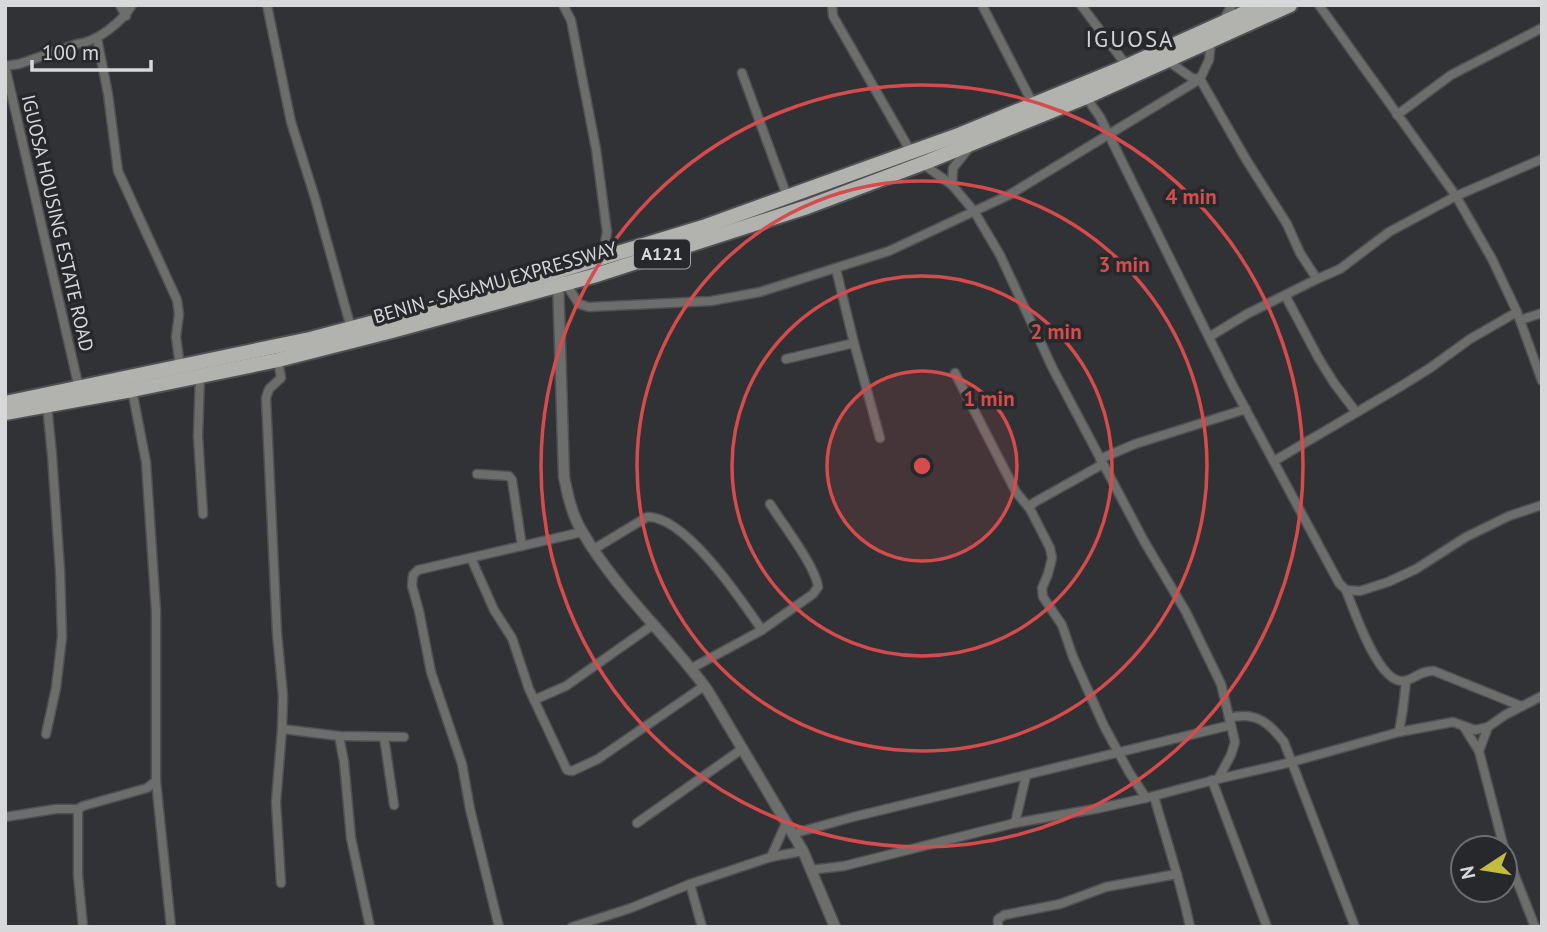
<svg xmlns="http://www.w3.org/2000/svg" width="1547" height="932" viewBox="0 0 1547 932" font-family="'PT Sans',sans-serif">
	<style>
		.lines { fill: none; stroke-linecap: round; stroke-linejoin: round }
		.minor-casing { stroke: #4f5054; stroke-width: 11 }
		.tertiary-casing { stroke: #4f5054; stroke-width: 13 }
		.trunk-casing { stroke: #4f5054; stroke-width: 18 }
		.minor { stroke: #6d6d6b; stroke-width: 8 }
		.tertiary { stroke: #6d6d6b; stroke-width: 10 }
		.trunk { stroke: #b2b2ae; stroke-width: 14 }
		.ring { fill: none; stroke: #d64b4c; stroke-width: 3.5 }
		.labels { text-anchor: middle; stroke-width: 7; stroke-linejoin: round; paint-order: stroke }
		.shield { fill: #27282c; stroke: #a2a3a6; stroke-width: 2 }
		.shield-label { font-size: 18px; font-weight: bold; fill: #d7d8da }
		.street-label { font-size: 19px; fill: #d7d8da; stroke: #27282c }
		.quarter-label { font-size: 23px; letter-spacing: 2px; fill: #d0d2d6; stroke: #27282c }
		.centre { fill: #d64b4c; stroke: #27282c; stroke-width: 3.5 }
		.ring-label { font-size: 21px; text-anchor: middle; font-weight: bold; fill: #d64b4c; stroke: #27282c; stroke-width: 7; stroke-linejoin: round; paint-order: stroke }
	</style>
	<rect width="100%" height="100%" fill="#313236"/>
	<g class="lines">
		<g class="minor-casing">
			<g id="minor">
				<path d="M120 5 126 16"/>
				<path d="M267 5 291 122 315 198 351 328"/>
				<path d="M563 5 571 20 596 149 607 232 602 258"/>
				<path d="M832 5 833 16 911 152"/>
				<path d="M982 5 1033 104"/>
				<path d="M1081 5 1127 66"/>
				<path d="M1319 5 1456 196 1492 259 1517 312 1542 381"/>
				<path d="M1223 21 1232 5"/>
				<path d="M97 38 108 94 118 171 177 300 179 314 176 337 180 366"/>
				<path d="M1168 61 1192 78 1200 79 1247 161 1287 224 1300 253 1317 279"/>
				<path d="M5 66 79 388"/>
				<path d="M5 66 19 64 77 44C97 42 122 22 132 5"/>
				<path d="M742 73 787 196"/>
				<path d="M1086 97 1100 117 1232 384 1339 583 1346 590 1360 591 1388 582 1416 569 1466 537 1509 516 1542 505"/>
				<path d="M1397 115 1451 75 1542 28"/>
				<path d="M923 164 952 185 974 211 1000 255 1053 369 1144 541 1186 612 1221 684 1235 742 1231 755 1218 779"/>
				<path d="M952 185 953 168 969 148"/>
				<path d="M836 269 854 343 880 438"/>
				<path d="M566 284 579 304 589 307 711 301 760 292 889 251 1009 195 1200 79 1209 60 1211 42"/>
				<path d="M1285 295 1319 359 1334 383 1356 412"/>
				<path d="M1520 320 1542 313"/>
				<path d="M1209 337 1247 314 1317 279 1340 269 1389 232 1456 196 1542 159"/>
				<path d="M786 359 854 343"/>
				<path d="M278 360 281 378 269 389 266 398 277 633 283 696 282 729 276 802 281 883"/>
				<path d="M955 373 1016 492 1030 509"/>
				<path d="M200 376 198 436 203 514"/>
				<path d="M132 390 146 462 156 611V781L171 927"/>
				<path d="M1100 459 1135 444 1246 409"/>
				<path d="M1274 461 1398 388 1430 368 1470 339 1517 312"/>
				<path d="M1103 464 1035 502 1031 505 1030 509 1050 548 1052 558 1048 574 1042 588 1043 597 1062 625 1073 657 1104 726 1129 772 1146 798"/>
				<path d="M477 474 509 476 512 480 522 546"/>
				<path d="M594 549 647 517C685 515 742 601 762 630"/>
				<path d="M471 558 494 610 512 638 529 689 567 770 572 771 598 759 704 686"/>
				<path d="M1346 590C1354 610 1378 683 1403 681 1415 680 1420 670 1434 671L1521 706"/>
				<path d="M692 668 762 630 813 594 818 587C816 567 782 523 770 504"/>
				<path d="M534 700 566 686 654 624"/>
				<path d="M1229 718C1256 711 1269 723 1284 742L1355 927"/>
				<path d="M1464 727 1479 751 1504 848"/>
				<path d="M282 729 339 736 404 737"/>
				<path d="M1399 732 1403 708 1406 681"/>
				<path d="M46 734 56 688 62 637 60 570 52 455 47 405"/>
				<path d="M339 736 344 762 351 838 370 927"/>
				<path d="M384 737 394 805"/>
				<path d="M1479 751 1488 727"/>
				<path d="M1212 780 1267 927"/>
				<path d="M1154 796C1166 840 1181 882 1190 927"/>
				<path d="M78 809V875L83 927"/>
				<path d="M5 817 56 809H78L83 806 147 788 156 781"/>
				<path d="M637 823 742 749"/>
				<path d="M1015 823 1026 776"/>
				<path d="M792 834 853 817 1231 725"/>
				<path d="M1505 850 1535 927"/>
				<path d="M771 857 786 823"/>
				<path d="M810 870 844 866 1015 823 1100 808 1146 798 1218 779 1292 762 1399 732 1453 722 1475 730 1479 729 1488 727 1505 715 1542 696"/>
				<path d="M690 884 702 927"/>
				<path d="M499 927 470 809 462 764 431 672 419 611 412 586 413 575 418 570 582 532"/>
				<path d="M572 927 631 908 690 884 771 857 803 851"/>
				<path d="M998 927V919L1004 915 1060 904 1106 887 1177 874"/>
			</g>
		</g>
		<g class="tertiary-casing">
			<path id="tertiary" d="M558 279 564 477C568 496 572 516 583 533 617 591 669 637 708 691L803 851 835 927"/>
		</g>
		<g class="trunk-casing">
			<g id="trunk">
				<path d="M5 403 310 339 496 290 703 227 961 134 1127 66 1262 5"/>
				<path d="M5 413 132 390 278 360 392 331 593 276 807 207 929 161 1086 97 1290 5"/>
			</g>
		</g>
		<use href="#minor" class="minor"/>
		<use href="#tertiary" class="tertiary"/>
		<use href="#trunk" class="trunk"/>
	</g>
	<circle cx="922" cy="466" r="95" fill="#d64b4c" fill-opacity=".12"/>
	<g class="ring">
		<circle cx="922" cy="466" r="95"/>
		<circle cx="922" cy="466" r="190"/>
		<circle cx="922" cy="466" r="285"/>
		<circle cx="922" cy="466" r="381"/>
	</g>
	<g class="labels">
		<rect class="shield" x="634" y="239.5" width="56" height="29" rx="5"/>
		<g class="shield-label">
			<text x="662" y="260">A121</text>
		</g>
		<g class="street-label">
			<text transform="translate(58 223) rotate(77)" y="7">IGUOSA HOUSING ESTATE ROAD</text>
			<text transform="translate(495 282) rotate(-16)" y="7">BENIN - SAGAMU EXPRESSWAY</text>
		</g>
		<g class="quarter-label">
			<text x="1130" y="47">IGUOSA</text>
		</g>
	</g>
	<circle cx="922" cy="466" r="10" class="centre"/>
	<g class="ring-label">
		<text x="1191" y="204">4 min</text>
		<text x="1124" y="272">3 min</text>
		<text x="1056" y="339">2 min</text>
		<text x="989" y="406">1 min</text>
	</g>
	<rect width="1547" height="932" fill="none" stroke="#d7d8da" stroke-width="14"/>
	<g transform="translate(1484 869) rotate(258)"><circle r="33" fill="#27282c" stroke="#6d6e72" stroke-width="2"/>
	<path d="M0-5L12 26L0 18L-12 26Z" fill="#c2bd3f"/>
	<text y="-10" font-size="19" font-weight="bold" text-anchor="middle" fill="#d7d8da">N</text>
	</g>
	<path d="M32 60v10h119v-10" fill="none" stroke="#d7d8da" stroke-width="3.5"/>
	<text x="42" y="60" font-size="21" fill="#d7d8da" stroke="#27282c" stroke-width="5" paint-order="stroke">100 m</text>
</svg>
